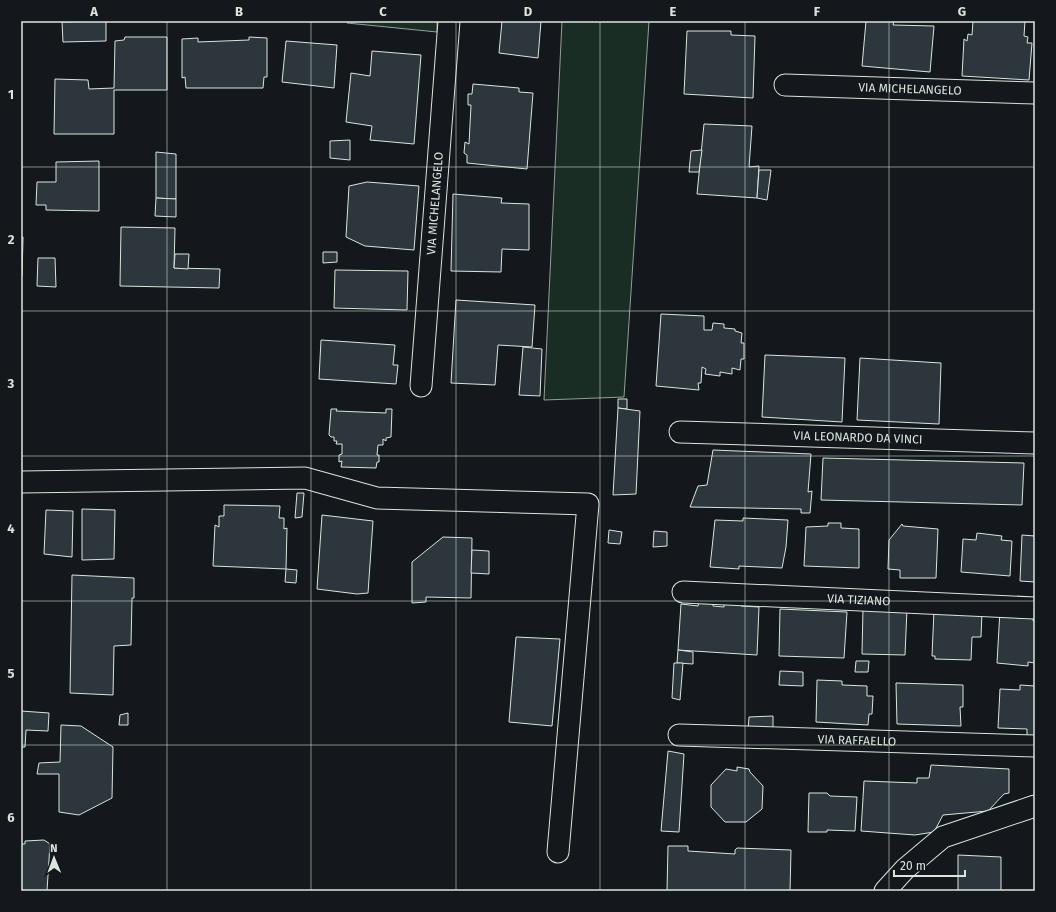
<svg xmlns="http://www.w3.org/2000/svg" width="1056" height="912" viewBox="0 0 1056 912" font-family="'Fira Sans',sans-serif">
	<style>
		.green { fill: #1a2d24; stroke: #939e99 }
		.building { fill: #2c363c; stroke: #d8e6dc }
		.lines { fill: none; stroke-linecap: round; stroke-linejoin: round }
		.minor-casing { stroke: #d8e6dc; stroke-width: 23 }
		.minor { stroke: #14181c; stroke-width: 21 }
		.grid { fill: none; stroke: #d8e6dc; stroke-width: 1; stroke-opacity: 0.55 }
		.labels { text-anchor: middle; stroke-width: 3; stroke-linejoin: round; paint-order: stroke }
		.street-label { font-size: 12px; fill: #d8e6dc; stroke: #14181c }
		.neatline { fill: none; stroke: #d8e6dc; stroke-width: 1.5 }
		.grid-label { font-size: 13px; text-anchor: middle; font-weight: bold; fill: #d8e6dc }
	</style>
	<rect width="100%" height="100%" fill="#14181c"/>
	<g class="green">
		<path d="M348 21H437V32L347 23Z"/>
		<path d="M562 21H649L624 397 544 400Z"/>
	</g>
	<g class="building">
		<path d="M106 21V41L63 42 62 22Z"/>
		<path d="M502 21H541L538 58 499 53Z"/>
		<path d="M866 21H894L893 25 934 26 930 72 862 66Z"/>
		<path d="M973 21H1025L1024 36 1028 37 1027 43H1032L1029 80 962 76 964 39 967 41 968 34 972 35Z"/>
		<path d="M687 31H731V35L755 36 753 98 684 94Z"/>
		<path d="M125 37H167V90H114V134H54L55 79 88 80 89 89 114 88 115 41 124 40Z"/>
		<path d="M249 37 267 38V77H264L263 88H186L185 77 182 78V39L198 38V42L249 40Z"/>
		<path d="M286 41 337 45 334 88 282 82Z"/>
		<path d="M372 51 421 55 414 144 370 140 372 126 346 122 351 73 370 76Z"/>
		<path d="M473 84 519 88V92L533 93 527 169 467 163V155L464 153 465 142 469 144 471 105H468V94H472Z"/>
		<path d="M704 124 752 126 749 167 759 166 757 198 697 194Z"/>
		<path d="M350 140V160L330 158V141Z"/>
		<path d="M702 150 699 172H689L691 151Z"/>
		<path d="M156 152 176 154V199L156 198Z"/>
		<path d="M99 161V211L46 210V205H36L37 182H56V162Z"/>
		<path d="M759 170H771L767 200 757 198Z"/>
		<path d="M367 182 419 186 414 250 365 246 346 237 349 186Z"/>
		<path d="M453 194 502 198 501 203 529 204V250L502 249 501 272 451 271Z"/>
		<path d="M156 198 176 199V217L155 216Z"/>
		<path d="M121 227 175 228 174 268 220 269 219 288 120 286Z"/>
		<path d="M21 237H23L22 276H21Z"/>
		<path d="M323 252H337V262L323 263Z"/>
		<path d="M175 254H189L188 269 174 268Z"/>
		<path d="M38 258H55L56 287 37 286Z"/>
		<path d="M335 270 408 271 407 310 334 308Z"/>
		<path d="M456 300 535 305 532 347 498 345 495 385 451 383Z"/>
		<path d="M661 314 704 316V330H712L713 323 724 324V328L735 329V331L742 333 741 343H744V359H741L740 370 732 368V374L720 372V376L705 374 706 369 702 367 701 383H698L699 390 656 386Z"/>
		<path d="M321 340 395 345 393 365H398L396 384 319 379Z"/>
		<path d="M523 347 542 349 540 396 519 395Z"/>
		<path d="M765 355 845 358 842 422 762 417Z"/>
		<path d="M860 358 941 363 939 424 857 420Z"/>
		<path d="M618 399H627V409L618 408Z"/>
		<path d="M618 408 640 411 636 494 613 495Z"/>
		<path d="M331 409H337L336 411 386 413V409H392L391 437 386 438V441L383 439V445H378L377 455H379V462H377L376 468 341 467 342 461 339 462V455L342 454V444H336L337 441H334V437H331L329 435Z"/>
		<path d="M713 450 811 454 808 492 812 491 810 513H801V509L690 507 698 486 707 485Z"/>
		<path d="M823 458 1024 463 1022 505 821 500Z"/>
		<path d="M297 493H304L302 517 295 518Z"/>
		<path d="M224 505 280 506 279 518H284V529L287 528 286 569 213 566 215 525 219 527V516H224Z"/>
		<path d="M82 509 115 510 114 559 82 560Z"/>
		<path d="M46 510 73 511 72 557 44 554Z"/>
		<path d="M322 515 373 521 368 593 357 594 317 589Z"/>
		<path d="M743 518 788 520 786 547 782 568 739 566V569L710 567 715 520 743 521Z"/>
		<path d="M828 523H841V528L859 529V568L804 566 806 527 828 526Z"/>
		<path d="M902 524 903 526 938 529 936 578H900V570L888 569 889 540Z"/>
		<path d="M609 530 622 532 620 544 608 543Z"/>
		<path d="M654 531 667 532V546L653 547Z"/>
		<path d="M977 533 1002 536 1001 540 1012 541 1010 576 961 572 963 539 976 540Z"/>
		<path d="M1022 535 1035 536V582L1020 581Z"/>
		<path d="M443 537 472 538 471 598 426 597V602L412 603V562Z"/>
		<path d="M472 550 489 551V574L471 573Z"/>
		<path d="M286 569 297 570 296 583 285 582Z"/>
		<path d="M72 575 134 578V598H132L131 645 114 646 113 695 70 693Z"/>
		<path d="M699 601 713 602V606L724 607V603H742L741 606 759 607 757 655 678 650 681 604 698 606Z"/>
		<path d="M863 608 907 609 905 655 862 654Z"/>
		<path d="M780 609 847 612 844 658 779 656Z"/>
		<path d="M934 610 982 612 981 637H972L971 660 935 659V656H932Z"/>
		<path d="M1000 610 1034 613 1033 621 1035 622V663L1028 662V666L997 663Z"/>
		<path d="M516 637 560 639 552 726 509 722Z"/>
		<path d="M678 650 693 652V664L677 663Z"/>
		<path d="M856 661H869L868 672H855Z"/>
		<path d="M674 663H683L680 700 672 698Z"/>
		<path d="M780 671 803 672V686L779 685Z"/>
		<path d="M817 680 842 681V685L867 686V696H873L872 714H869L868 725 816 722Z"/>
		<path d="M896 683 963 685V707H960L961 726 897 724Z"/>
		<path d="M1020 685 1035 686V740H1027V729L998 728 1000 689 1020 690Z"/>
		<path d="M21 711 49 713 48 731 26 730 25 747H21Z"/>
		<path d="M128 713V725H119L120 715Z"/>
		<path d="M773 716V731H748L749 717Z"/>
		<path d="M61 725 81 726 113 747 112 798 79 815 59 812V774H37L39 763 60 762Z"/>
		<path d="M668 751 684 754 679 832 661 831Z"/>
		<path d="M931 765 1009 769V793L1004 794 988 811 943 815 934 832 915 835 861 831 864 781 917 783V778H929Z"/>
		<path d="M737 767 749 769 750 772 763 786 762 809 746 822H725L711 807V785L726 769 737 771Z"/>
		<path d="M809 793H827L830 796 857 797 855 831 827 830V832H808Z"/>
		<path d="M44 840 50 844 47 891H21V844H25V841Z"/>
		<path d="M668 846H688V851L735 854V850L737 848 791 850 790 891H667Z"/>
		<path d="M958 855 1001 857V891H958Z"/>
	</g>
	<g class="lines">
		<g class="minor-casing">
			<g id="minor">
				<path id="s1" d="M785 85 1035 93"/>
				<path id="s2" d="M421 386 449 21"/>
				<path id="s3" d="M680 432 1035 443"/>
				<path d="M21 482 305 478 377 498 588 504 558 852"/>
				<path id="s4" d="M683 592 1035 608"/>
				<path id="s5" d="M679 735 1035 746"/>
				<path d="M885 891 905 869 943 837 1035 806"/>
			</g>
		</g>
		<use href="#minor" class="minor"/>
	</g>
	<path class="grid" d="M167 21V891M311 21V891M456 21V891M600 21V891M745 21V891M889 21V891M21 167H1035M21 311H1035M21 456H1035M21 601H1035M21 745H1035"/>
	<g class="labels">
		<g class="street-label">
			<text dy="4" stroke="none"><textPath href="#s1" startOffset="125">VIA MICHELANGELO</textPath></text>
			<text dy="4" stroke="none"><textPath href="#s2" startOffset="183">VIA MICHELANGELO</textPath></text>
			<text dy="4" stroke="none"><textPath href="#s3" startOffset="178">VIA LEONARDO DA VINCI</textPath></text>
			<text dy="4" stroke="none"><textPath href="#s4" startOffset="176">VIA TIZIANO</textPath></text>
			<text dy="4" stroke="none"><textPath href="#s5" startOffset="178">VIA RAFFAELLO</textPath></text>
		</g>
	</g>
	<rect width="1056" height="912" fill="none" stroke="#14181c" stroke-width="44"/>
	<g transform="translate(54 858) rotate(359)" stroke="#14181c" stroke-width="3" paint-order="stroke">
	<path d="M0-3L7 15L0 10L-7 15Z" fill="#d8e6dc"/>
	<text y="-6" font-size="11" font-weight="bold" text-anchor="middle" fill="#d8e6dc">N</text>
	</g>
	<path d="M894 870v6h71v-6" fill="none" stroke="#d8e6dc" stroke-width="2"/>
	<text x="900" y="870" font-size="12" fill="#d8e6dc" stroke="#14181c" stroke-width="3" paint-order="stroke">20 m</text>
	<rect x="22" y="22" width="1012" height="868" class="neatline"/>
	<g class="grid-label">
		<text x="94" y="16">A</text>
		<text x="239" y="16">B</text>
		<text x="383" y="16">C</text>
		<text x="528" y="16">D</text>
		<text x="673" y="16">E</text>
		<text x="817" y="16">F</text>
		<text x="962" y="16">G</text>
		<text x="11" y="99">1</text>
		<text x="11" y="244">2</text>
		<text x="11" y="388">3</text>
		<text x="11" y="533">4</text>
		<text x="11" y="678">5</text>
		<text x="11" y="822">6</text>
	</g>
</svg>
